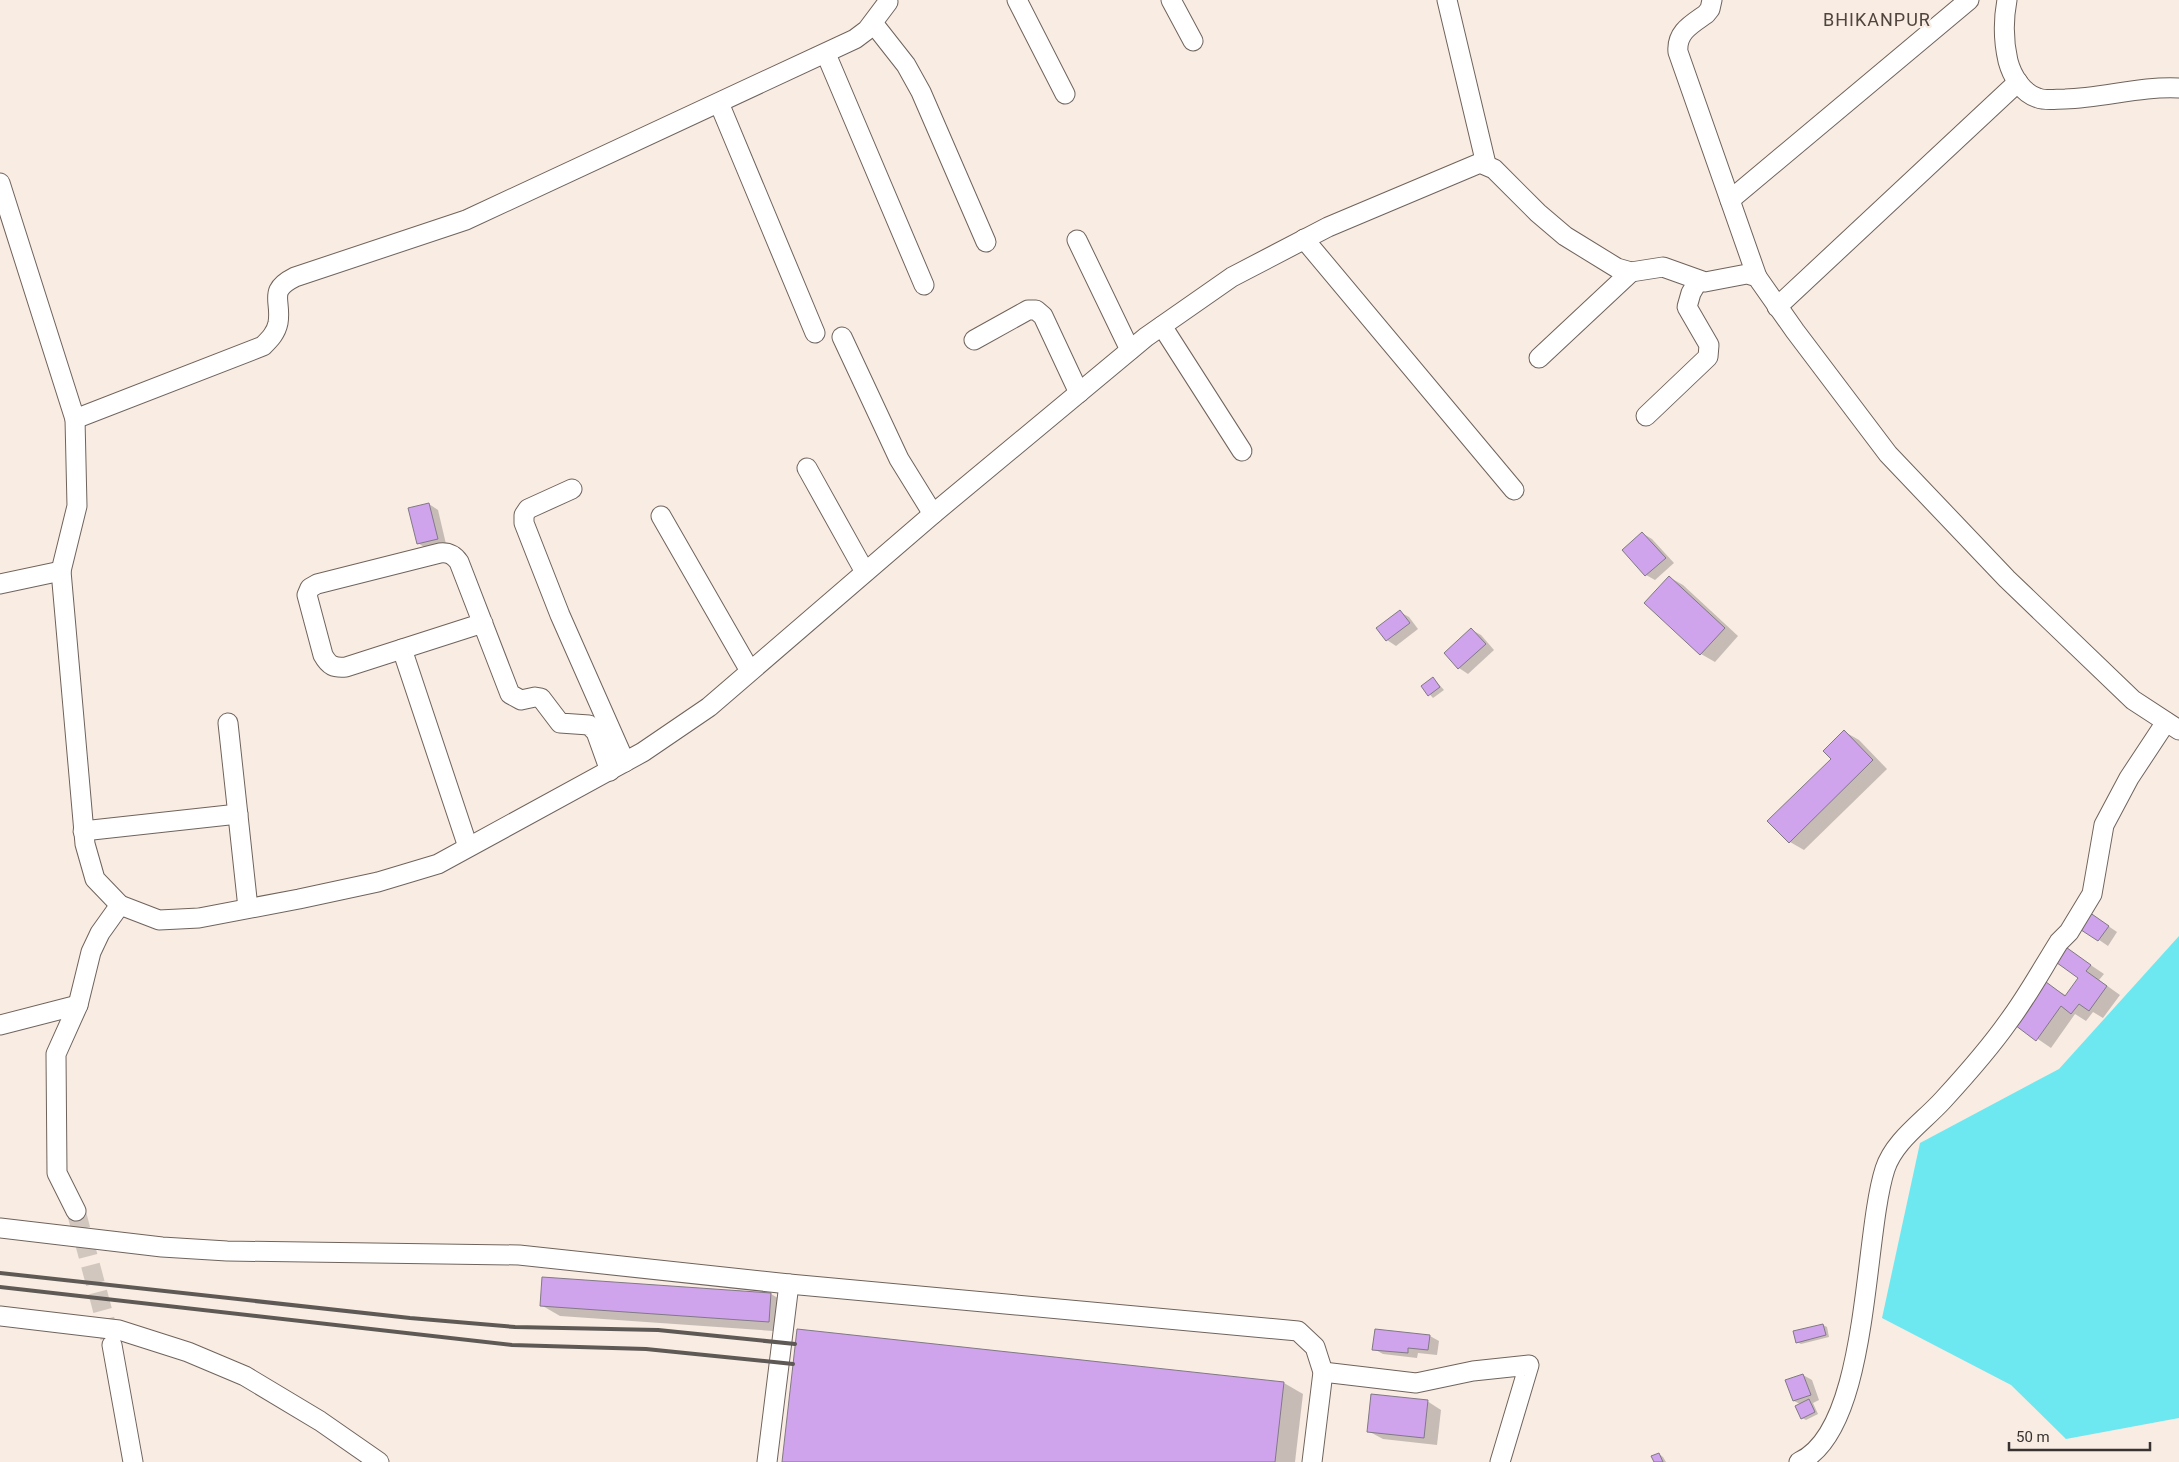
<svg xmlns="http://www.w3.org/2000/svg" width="2179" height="1462" viewBox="0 0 2179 1462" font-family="Roboto,sans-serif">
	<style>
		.water { fill: #6de8f0 }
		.shadow { fill: #0003 }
		.building { fill: #d0a4ec; stroke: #807984 }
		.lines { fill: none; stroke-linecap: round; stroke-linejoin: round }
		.minor-tunnel { stroke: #d2c7bf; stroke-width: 19; stroke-dasharray: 19 9; stroke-linecap: butt }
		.minor-casing { stroke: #6f635c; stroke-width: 21 }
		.minor { stroke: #fff; stroke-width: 19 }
		.rail { stroke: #5f5955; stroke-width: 4 }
		.labels { text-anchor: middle; stroke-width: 4.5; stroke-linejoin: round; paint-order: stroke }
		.quarter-label { font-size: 18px; letter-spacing: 1px; fill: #4f443e; stroke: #f9ece3 }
	</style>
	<rect width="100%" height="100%" fill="#f9ece3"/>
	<path class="water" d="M2179 936V1418L2066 1439 2011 1385 1882 1318 1920 1143 2059 1069Z"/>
	<g class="shadow">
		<path d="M429 504 438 510 446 544 427 549 418 543Z"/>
		<path d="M1642 533 1652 539 1674 563 1655 580 1646 575Z"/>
		<path d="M1669 577 1683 585 1738 636 1715 662 1701 654Z"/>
		<path d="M1400 612 1409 617 1418 629 1396 646 1387 640 1378 628Z"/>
		<path d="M1472 630 1481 635 1494 650 1468 674 1459 668 1446 654Z"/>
		<path d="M1433 678 1444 690 1433 698 1422 686Z"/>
		<path d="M1845 732 1859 740 1887 769 1804 850 1790 842Z"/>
		<path d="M2095 917 2117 932 2108 946 2077 925Z"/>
		<path d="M2064 947 2104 974 2099 980 2120 995 2103 1018 2093 1012 2086 1021 2075 1014 2051 1048 2013 1022 2042 981 2067 996 2080 978Z"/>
		<path d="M771 1294 790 1305 788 1332 560 1316 541 1305Z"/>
		<path d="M1823 1325 1827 1327 1829 1337 1801 1344 1797 1342Z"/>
		<path d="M798 1330 1284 1383 1303 1394 1295 1462H784Z"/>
		<path d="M1430 1336 1439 1341 1437 1355 1418 1353 1417 1358 1383 1354 1374 1349Z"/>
		<path d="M1803 1375 1812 1380 1819 1400 1813 1403 1818 1414 1806 1420 1802 1418 1800 1404 1794 1401Z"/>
		<path d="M1427 1401 1441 1410 1437 1445 1383 1439 1368 1431Z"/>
		<path d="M1659 1454 1663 1457 1666 1462H1655Z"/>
	</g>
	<g class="building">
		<path d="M429 503 438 539 417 544 408 508Z"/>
		<path d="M1642 532 1666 558 1645 576 1622 550Z"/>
		<path d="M1669 576 1725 628 1700 655 1644 603Z"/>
		<path d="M1400 610 1410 623 1386 641 1376 628Z"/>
		<path d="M1471 628 1486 644 1458 669 1444 653Z"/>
		<path d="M1433 677 1440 687 1428 696 1421 686Z"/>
		<path d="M1844 730 1873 760 1789 843 1767 821 1831 759 1823 751Z"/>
		<path d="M2086 910 2109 926 2098 941 2075 926Z"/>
		<path d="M2063 945 2091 965 2086 971 2107 986 2089 1011 2079 1004 2071 1014 2061 1006 2036 1041 2011 1022 2042 979 2065 996 2078 978 2053 960Z"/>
		<path d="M542 1277 771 1293 769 1322 540 1306Z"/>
		<path d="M1823 1324 1826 1335 1796 1343 1793 1331Z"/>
		<path d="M797 1329 1284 1382 1275 1462H782Z"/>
		<path d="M1375 1329 1430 1335 1428 1350 1408 1348V1353L1372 1350Z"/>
		<path d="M1803 1374 1811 1395 1793 1401 1785 1380Z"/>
		<path d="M1371 1394 1428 1400 1424 1438 1367 1432Z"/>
		<path d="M1809 1399 1815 1412 1801 1419 1795 1406Z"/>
		<path d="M1659 1453 1663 1462H1654L1651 1456Z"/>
	</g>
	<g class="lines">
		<path class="minor-tunnel" d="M76 1211 111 1342"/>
		<g class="minor-casing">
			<g id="minor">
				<path d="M1017 0 1065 94"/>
				<path d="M1171 0 1193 41"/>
				<path d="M1447 0 1486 164"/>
				<path d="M1712 0 1710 9 1706 14C1692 24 1676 32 1678 52L1757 277"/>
				<path d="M2007 0C2003 21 2003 39 2008 61 2012 76 2022 93 2038 98 2046 101 2056 99 2065 99 2103 98 2141 86 2179 88"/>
				<path d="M873 23 906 65 921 92 986 242"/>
				<path d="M826 54 924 285"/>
				<path d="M719 103 815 333"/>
				<path d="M0 183 75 419 77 506 61 571"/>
				<path d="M1730 200 1969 0"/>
				<path d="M1304 239 1514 490"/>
				<path d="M1077 240 1130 350"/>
				<path d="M1777 307 2018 82"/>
				<path d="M1162 326 1242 451"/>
				<path d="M842 337 899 459 933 514"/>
				<path d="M974 340 1028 310H1036L1043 316 1079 393"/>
				<path d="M1539 358 1631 272"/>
				<path d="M1646 416 1708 357 1709 345 1687 307 1691 293 1698 281"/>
				<path d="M75 419 263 346C270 339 276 333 278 323 282 300 267 291 295 277L466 220 855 39 867 30 888 2"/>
				<path d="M807 468 865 572"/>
				<path d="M572 489 528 509 524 515V523L560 615 625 762"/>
				<path d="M661 516 750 671"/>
				<path d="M0 584 61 571 85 844 95 879 120 905 159 920 199 918 299 899 378 882 438 864 643 752 709 707 933 514 1146 337 1232 277 1328 227 1480 163 1494 169 1538 213 1565 236 1617 268 1631 272 1663 267 1705 282 1747 274 1757 277 1795 331 1888 454 2007 579 2133 700 2179 730"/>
				<path d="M483 623 346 667C334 668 329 666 323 655L307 595 310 588 317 584 440 553C449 552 454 555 459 562L510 694 521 700 535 697 541 698 560 723 589 725 596 732 610 771"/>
				<path d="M402 649 468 847"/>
				<path d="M228 723 248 908"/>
				<path d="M83 831 238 814"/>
				<path d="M0 1025 78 1005"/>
				<path d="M76 1211 57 1173 56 1054 78 1005 91 952 100 933 120 905"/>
				<path d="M0 1228 162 1247 227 1251 519 1255 789 1284 1298 1331 1315 1347 1323 1372 1312 1462"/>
				<path d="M0 1316 119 1330 188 1352 245 1376 320 1421 379 1462"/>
				<path d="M112 1345 133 1462"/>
				<path d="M1323 1372 1416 1383 1473 1371 1529 1365 1500 1462"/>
				<path d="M767 1462 789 1284"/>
				<path d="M1799 1462C1870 1430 1863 1237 1885 1169 1894 1141 1923 1122 1943 1100 1965 1076 1989 1049 2008 1022 2027 997 2042 969 2059 942L2069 932 2092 894 2104 825 2129 778 2166 722"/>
			</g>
		</g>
		<use href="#minor" class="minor"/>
		<g class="rail">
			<path d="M0 1273 410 1318 515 1327 658 1330 795 1344"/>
			<path d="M0 1287 512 1345 646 1349 793 1364"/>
		</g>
	</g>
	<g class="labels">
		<g class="quarter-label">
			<text x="1877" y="26">BHIKANPUR</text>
		</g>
	</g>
	<path d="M2009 1442v8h141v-8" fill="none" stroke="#383330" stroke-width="2.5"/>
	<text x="2016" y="1442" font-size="15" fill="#383330" stroke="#f9ece3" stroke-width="4" paint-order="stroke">50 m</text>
</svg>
